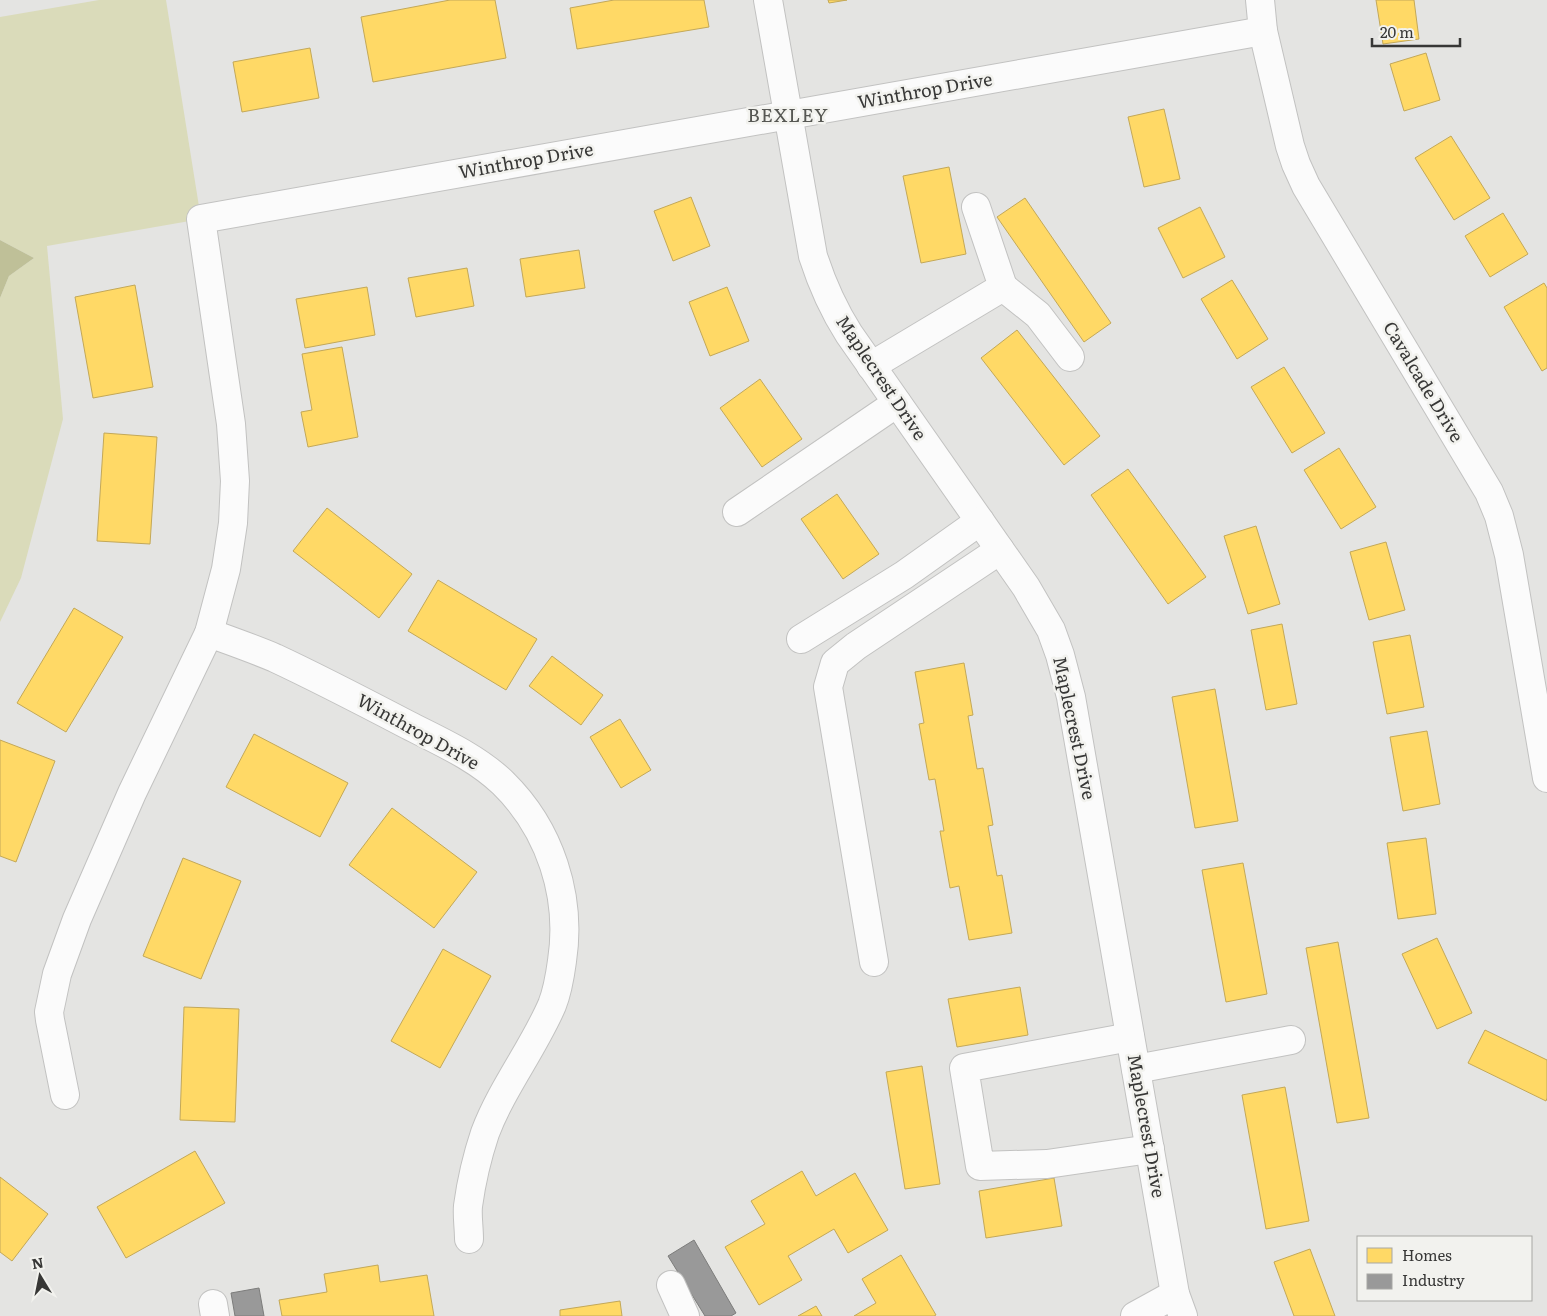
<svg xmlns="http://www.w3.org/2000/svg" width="1547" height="1316" viewBox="0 0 1547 1316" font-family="Literata,serif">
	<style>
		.green { fill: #dadbba }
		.water { fill: #bfc098 }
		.homes { fill: #ffd966; stroke: #c3a858 }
		.industry { fill: #999; stroke: #7c7c7b }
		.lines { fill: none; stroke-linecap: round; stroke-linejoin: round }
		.minor-casing { stroke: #c2c2c1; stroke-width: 30 }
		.minor { stroke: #fbfbfb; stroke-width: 28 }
		.labels { text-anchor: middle; stroke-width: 5; stroke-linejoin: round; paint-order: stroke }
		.street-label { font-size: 18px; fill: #373736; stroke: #f2f2ee }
		.neighbourhood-label { font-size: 19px; letter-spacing: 1px; fill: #565753; stroke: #f2f2ee }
	</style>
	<rect width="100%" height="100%" fill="#e4e4e2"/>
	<path class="green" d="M99 0H166L201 219 47 246 63 419 21 578 0 622V298L9 276 34 258 0 240V17Z"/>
	<path class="water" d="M0 240 34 258 9 276 0 298Z"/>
	<g class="homes">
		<path d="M450 0H495L506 58 373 82 361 17Z"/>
		<path d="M614 0H704L709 27 577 49 570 8Z"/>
		<path d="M828 0H847L829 3Z"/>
		<path d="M1376 0H1414L1419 39 1383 44Z"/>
		<path d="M310 48 319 98 242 112 233 62Z"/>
		<path d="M1426 53 1440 100 1404 111 1390 64Z"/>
		<path d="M1164 109 1180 179 1144 187 1128 117Z"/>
		<path d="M1451 136 1490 198 1454 220 1415 158Z"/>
		<path d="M949 167 966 254 921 263 903 176Z"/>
		<path d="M691 197 710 246 673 261 654 211Z"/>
		<path d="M1025 198 1111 323 1084 342 997 217Z"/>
		<path d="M1200 207 1225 257 1183 278 1158 228Z"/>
		<path d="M1503 213 1528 254 1490 277 1465 236Z"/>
		<path d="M579 250 585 288 526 297 520 259Z"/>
		<path d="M467 268 474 306 416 317 408 278Z"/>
		<path d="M1232 280 1268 339 1237 359 1201 299Z"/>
		<path d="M1544 283 1547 288V368L1542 371 1504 307Z"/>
		<path d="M135 285 153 387 93 398 75 297Z"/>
		<path d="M367 287 375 335 305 348 296 299Z"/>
		<path d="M727 287 749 341 710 356 689 302Z"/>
		<path d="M1017 330 1100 436 1064 465 981 358Z"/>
		<path d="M342 347 358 437 308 447 301 412 312 410 302 354Z"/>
		<path d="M1284 367 1325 433 1292 453 1251 387Z"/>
		<path d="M760 379 802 439 762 467 720 408Z"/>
		<path d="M104 433 157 437 150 544 97 541Z"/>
		<path d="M1339 448 1376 507 1341 529 1304 470Z"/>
		<path d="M1128 469 1206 577 1168 604 1091 495Z"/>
		<path d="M837 494 879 554 843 579 801 519Z"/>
		<path d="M327 508 412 574 379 618 293 551Z"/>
		<path d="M1256 526 1280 604 1248 614 1224 536Z"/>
		<path d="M1386 542 1405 610 1369 620 1350 552Z"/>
		<path d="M438 580 537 639 506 690 408 631Z"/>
		<path d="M74 608 123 637 66 732 17 703Z"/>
		<path d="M1282 624 1297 704 1266 710 1251 630Z"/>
		<path d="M1410 635 1424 707 1387 714 1373 642Z"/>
		<path d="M552 656 603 695 581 725 529 686Z"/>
		<path d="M964 663 973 715 968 716 977 769 983 768 993 825 988 826 997 876 1002 875 1012 933 969 940 959 886 950 888 940 831H944L935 779 929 780 919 724 924 723 915 672Z"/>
		<path d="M1215 689 1238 821 1195 828 1172 697Z"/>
		<path d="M620 719 651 770 621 788 590 737Z"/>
		<path d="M1427 731 1440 804 1403 811 1390 737Z"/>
		<path d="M254 734 348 783 320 837 226 787Z"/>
		<path d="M0 740 55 761 16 862 0 856Z"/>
		<path d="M392 808 477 872 434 928 349 865Z"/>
		<path d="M1426 838 1436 914 1398 919 1387 843Z"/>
		<path d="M183 858 241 881 201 979 143 956Z"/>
		<path d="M1243 863 1267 994 1226 1002 1202 870Z"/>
		<path d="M1437 938 1472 1013 1437 1029 1402 954Z"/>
		<path d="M1338 942 1369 1118 1337 1123 1306 948Z"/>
		<path d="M443 949 491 976 440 1068 391 1041Z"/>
		<path d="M1020 987 1028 1035 957 1047 948 999Z"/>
		<path d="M184 1007 239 1009 235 1122 180 1120Z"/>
		<path d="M1485 1030 1547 1060V1098L1546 1101 1468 1063Z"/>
		<path d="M922 1066 940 1184 905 1189 886 1072Z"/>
		<path d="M1285 1087 1309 1221 1266 1229 1242 1095Z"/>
		<path d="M195 1151 225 1203 126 1258 97 1207Z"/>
		<path d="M802 1171 816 1196 855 1173 888 1230 848 1253 834 1229 788 1256 802 1280 759 1305 725 1247 765 1224 751 1201Z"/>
		<path d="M0 1177 48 1214 12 1261 0 1252Z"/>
		<path d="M1054 1178 1062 1226 986 1238 979 1191Z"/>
		<path d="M1310 1249 1335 1316H1294L1274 1262Z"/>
		<path d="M901 1255 936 1315 934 1316H854L876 1303 862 1279Z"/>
		<path d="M378 1265 380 1282 427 1275 434 1316H282L279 1300 327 1292 324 1274Z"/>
		<path d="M620 1301 622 1316H560V1310Z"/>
		<path d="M816 1306 822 1316H798Z"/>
	</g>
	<g class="industry">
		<path d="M694 1240 736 1313 731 1316H705L668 1256Z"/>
		<path d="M259 1288 264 1316H235L231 1293Z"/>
	</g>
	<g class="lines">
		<g class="minor-casing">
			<g id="minor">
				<path d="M768 0 813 256C822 284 833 309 849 334L1026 587 1051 630 1060 655 1071 697 1175 1294 1183 1316"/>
				<path d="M1260 0 1263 31 1290 146 1296 164 1306 186 1489 492 1499 516 1509 555 1547 778"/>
				<path d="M1003 287 1038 315 1070 357"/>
				<path d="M871 366 1003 287 976 207"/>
				<path d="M737 512 897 403"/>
				<path d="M209 633C231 641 254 649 275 658 320 679 364 702 408 725 441 742 476 757 503 783 550 829 572 896 562 961 560 976 558 990 552 1005 533 1049 502 1088 485 1133 478 1154 471 1184 468 1206 467 1216 469 1228 469 1239"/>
				<path d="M801 639 904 575 980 521"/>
				<path d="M874 962 828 687 835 663 856 646 1000 550"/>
				<path d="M1130 1037 964 1068 980 1166 1047 1164 1150 1149"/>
				<path d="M1136 1069 1291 1040"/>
				<path d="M65 1095 50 1020 49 1012 57 974 77 919 132 793 209 633 226 569 233 523 235 481 231 424 201 219 1263 31"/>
				<path d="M671 1285 685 1316"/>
				<path d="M213 1304 215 1316"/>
				<path d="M1135 1316 1175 1294"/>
			</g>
		</g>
		<use href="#minor" class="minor"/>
	</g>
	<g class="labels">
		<g class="street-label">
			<text transform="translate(925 91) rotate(-10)" y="6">Winthrop Drive</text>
			<text transform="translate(526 161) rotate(-10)" y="6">Winthrop Drive</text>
			<text transform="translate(881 378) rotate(56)" y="6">Maplecrest Drive</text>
			<text transform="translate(1423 382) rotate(59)" y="6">Cavalcade Drive</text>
			<text transform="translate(1074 728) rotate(78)" y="6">Maplecrest Drive</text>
			<text transform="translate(418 732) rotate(29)" y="6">Winthrop Drive</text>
			<text transform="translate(1146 1126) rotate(80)" y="6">Maplecrest Drive</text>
		</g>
		<g class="neighbourhood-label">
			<text x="788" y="122">BEXLEY</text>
		</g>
	</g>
	<rect x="1357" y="1236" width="175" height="65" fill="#f2f2ee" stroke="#a7a7a4"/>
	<rect x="1367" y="1248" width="25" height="15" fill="#ffd966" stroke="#a7a7a4"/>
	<text x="1402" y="1261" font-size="15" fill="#373736">Homes</text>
	<rect x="1367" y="1274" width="25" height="15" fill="#999999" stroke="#a7a7a4"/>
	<text x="1402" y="1286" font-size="15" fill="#373736">Industry</text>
	<g transform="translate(40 1276) rotate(350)" stroke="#f2f2ee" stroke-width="4" paint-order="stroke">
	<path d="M0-4L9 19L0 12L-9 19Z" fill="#373736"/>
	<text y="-8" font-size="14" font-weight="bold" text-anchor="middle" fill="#373736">N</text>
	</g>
	<path d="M1372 38v8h88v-8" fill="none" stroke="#373736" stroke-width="2.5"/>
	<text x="1380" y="38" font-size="15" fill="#373736" stroke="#f2f2ee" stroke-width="4" paint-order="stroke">20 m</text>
</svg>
